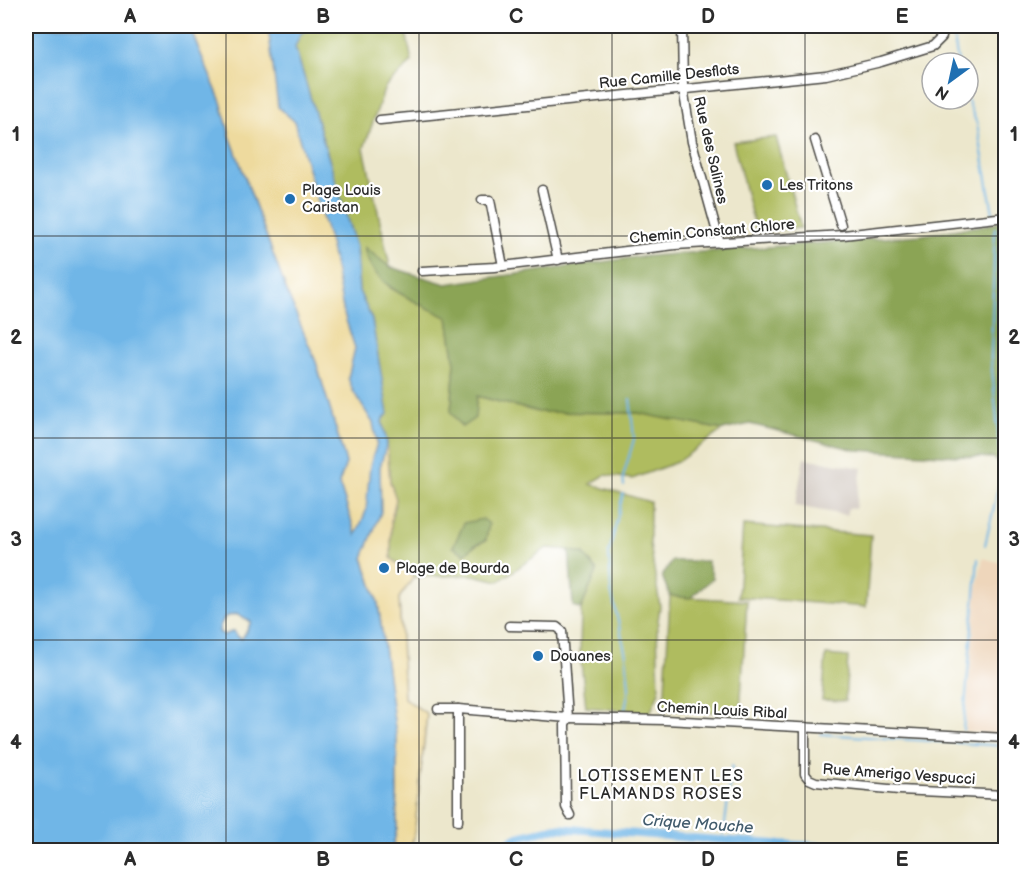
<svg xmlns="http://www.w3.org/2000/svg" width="1031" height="876" viewBox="0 0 1031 876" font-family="'Balsamiq Sans',sans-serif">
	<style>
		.built { fill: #eed6bb }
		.industrial { fill: #ccc2b9 }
		.green { fill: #afbc5e; stroke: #6d7444; stroke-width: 1.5; fill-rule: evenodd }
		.forest { fill: #8ba455; stroke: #5b6840; stroke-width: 1.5 }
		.sand { fill: #eeda9e; stroke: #8c8264; stroke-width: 1.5 }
		.water { fill: #70b6e7; stroke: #4e7089; stroke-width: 1.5; fill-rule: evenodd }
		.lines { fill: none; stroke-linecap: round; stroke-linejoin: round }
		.stream { stroke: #70b6e7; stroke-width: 2 }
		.canal { stroke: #70b6e7; stroke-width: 8 }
		.minor-casing { stroke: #484743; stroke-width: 11 }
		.minor { stroke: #fff; stroke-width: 8 }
		.grid { fill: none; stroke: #2b2b2b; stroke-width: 1.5; stroke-opacity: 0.55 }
		.poi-dot { fill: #1f6fb2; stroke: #fff; stroke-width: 2 }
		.labels { text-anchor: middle; stroke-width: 4.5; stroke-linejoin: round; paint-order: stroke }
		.street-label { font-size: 15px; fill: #2b2b2b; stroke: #fff }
		.poi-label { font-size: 15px; fill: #2b2b2b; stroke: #fff; text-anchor: start }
		.neighbourhood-label { font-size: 16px; letter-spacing: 1.5px; fill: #2b2b2b; stroke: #fff }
		.water-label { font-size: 16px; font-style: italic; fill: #435c6d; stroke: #fff }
		.neatline { fill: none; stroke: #2b2b2b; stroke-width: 2 }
		.grid-label { font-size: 20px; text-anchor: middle; font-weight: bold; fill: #2b2b2b }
	</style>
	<rect width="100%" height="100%" fill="#fff"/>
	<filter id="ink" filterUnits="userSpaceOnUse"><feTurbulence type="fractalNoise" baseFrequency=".0167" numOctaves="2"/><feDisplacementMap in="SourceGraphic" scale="12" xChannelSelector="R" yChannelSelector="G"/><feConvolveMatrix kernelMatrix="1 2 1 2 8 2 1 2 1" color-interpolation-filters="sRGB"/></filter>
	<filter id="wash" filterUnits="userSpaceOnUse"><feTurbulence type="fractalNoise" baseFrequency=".008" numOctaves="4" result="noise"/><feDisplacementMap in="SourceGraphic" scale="24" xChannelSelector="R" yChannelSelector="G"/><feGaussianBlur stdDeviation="1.35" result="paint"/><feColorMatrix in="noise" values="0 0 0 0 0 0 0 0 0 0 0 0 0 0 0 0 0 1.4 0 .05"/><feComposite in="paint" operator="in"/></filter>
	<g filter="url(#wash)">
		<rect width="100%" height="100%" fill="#ece7cc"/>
		<path class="built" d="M983 558 1005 564V734L965 732 977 587Z"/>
		<path class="industrial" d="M804 458 862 468 855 509 848 508 846 515 795 506Z"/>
		<g class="green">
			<path d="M317 26H405L412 62 385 87 364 148 390 267 364 248 391 289 448 317 455 363 451 411 477 396 538 412 641 413 723 430 677 462 632 479 605 475 590 484 650 502V544L660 606 657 629 659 692 650 713 586 707 580 653 581 609 597 571 584 554 569 550 547 548 499 581 473 575 414 577 391 558V520L396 499 390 482 387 443 382 421 372 320 359 291 356 248 295 47 301 33ZM464 523 486 540 474 546 465 554Z"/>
			<path d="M776 137 801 228 756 232 733 142Z"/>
			<path d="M743 525 871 535 866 607 738 597Z"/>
			<path d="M670 596 747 601 740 714 664 709Z"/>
			<path d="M826 655 848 657 845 701 822 700Z"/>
		</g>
		<g class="forest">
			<path d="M1005 222 1004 469 994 458 856 450 750 424 723 430 638 413 538 412 477 396 475 418 462 427 451 412 455 363 448 318C416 301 370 287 364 247L390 267 446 284 637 257 921 235Z"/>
			<path d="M483 519 489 524 486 540 474 546 465 554 453 547 464 523Z"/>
			<path d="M569 550 584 554 597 571 581 609 573 606Z"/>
			<path d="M672 561H707L713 578 690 598 670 596 662 576Z"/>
		</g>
		<path class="sand" d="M189 26H281L387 443 390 482 396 499 391 520V558L414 577 399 598 404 698 427 714 414 837 409 850H392L397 828V743L378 603 339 483 346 463 316 362 288 295 230 136 221 102Z"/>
		<path class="water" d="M26 26H189L221 102 230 136 288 295 316 362 346 463 339 483 356 535 366 511 370 466 377 443 373 423 353 391 348 378 355 348 344 314 331 247 294 121 278 107 268 26H317L301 33 295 47 356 248 359 291 372 320 388 414 382 421 387 443 380 467 381 512 363 558 378 603 397 743V828L392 850H26ZM236 614 251 622 242 639 236 636 234 631 224 635 219 632 220 626 225 617Z"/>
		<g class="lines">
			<g class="stream">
				<path d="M952 26 958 63"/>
				<path d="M967 99 977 124 993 213"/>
				<path d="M624 486 623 477 634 439 630 399"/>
				<path d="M623 494 609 553 611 591 626 655 629 688 624 715"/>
				<path d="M985 545 1002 472 991 358 995 228"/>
				<path d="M963 730 978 559"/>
				<path d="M821 734 1006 746"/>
				<path d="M723 840 732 766"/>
			</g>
			<path class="canal" d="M494 850 518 837 557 828 775 844 905 850"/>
		</g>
	</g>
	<g filter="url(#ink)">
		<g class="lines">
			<g class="minor-casing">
				<g id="minor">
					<path d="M682 26 683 88 692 142 720 243"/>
					<path d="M380 120 826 75 881 62 933 46 942 37 943 26"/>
					<path d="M815 140 841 225"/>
					<path d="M542 190 558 260"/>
					<path d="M482 200H490L503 266"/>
					<path d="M422 271 495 267 675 245 843 235 1006 217"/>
					<path d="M509 626 557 627 562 631 568 718 565 724 566 807 570 815"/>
					<path d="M438 709H458L568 718 665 720 1006 738"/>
					<path d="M458 709V821"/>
					<path d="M805 727V774L809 779 816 782 899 790 1006 795"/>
				</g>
			</g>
			<use href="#minor" class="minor"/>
		</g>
	</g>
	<path class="grid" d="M226 26V850M419 26V850M612 26V850M805 26V850M26 236H1006M26 438H1006M26 640H1006"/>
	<g class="poi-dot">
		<circle cx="767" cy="185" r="6"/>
		<circle cx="290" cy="199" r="6"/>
		<circle cx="384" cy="568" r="6"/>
		<circle cx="538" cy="656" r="6"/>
	</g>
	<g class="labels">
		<g class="street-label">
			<text transform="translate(669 76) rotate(-6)" y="5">Rue Camille Desflots</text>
			<text transform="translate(711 150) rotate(77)" y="5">Rue des Salines</text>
			<text transform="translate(712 231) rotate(-5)" y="5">Chemin Constant Chlore</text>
			<text transform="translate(722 710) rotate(3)" y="5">Chemin Louis Ribal</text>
			<text transform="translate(899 774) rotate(4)" y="5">Rue Amerigo Vespucci</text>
		</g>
		<g class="poi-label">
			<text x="779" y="190">Les Tritons</text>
			<text x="302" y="195">Plage Louis<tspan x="302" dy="17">Caristan</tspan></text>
			<text x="396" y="573">Plage de Bourda</text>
			<text x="550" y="661">Douanes</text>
		</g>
		<g class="neighbourhood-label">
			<text x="661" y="781">LOTISSEMENT LES<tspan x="661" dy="18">FLAMANDS ROSES</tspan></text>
		</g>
		<g class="water-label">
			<text transform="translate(698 823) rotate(4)" y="6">Crique Mouche</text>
		</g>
	</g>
	<rect width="1031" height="876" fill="none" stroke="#fff" stroke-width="66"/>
	<g transform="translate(950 81) rotate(213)"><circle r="28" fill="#ffffff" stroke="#aaaaaa" stroke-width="1.5"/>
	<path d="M0-4.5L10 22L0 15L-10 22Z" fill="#1f6fb2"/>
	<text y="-9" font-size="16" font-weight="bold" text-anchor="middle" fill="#2b2b2b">N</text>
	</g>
	<rect x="33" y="33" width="965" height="810" class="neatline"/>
	<g class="grid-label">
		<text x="130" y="23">A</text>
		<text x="323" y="23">B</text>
		<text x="516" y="23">C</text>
		<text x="708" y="23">D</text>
		<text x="902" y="23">E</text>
		<text x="16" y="141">1</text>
		<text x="1014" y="141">1</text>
		<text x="16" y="344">2</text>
		<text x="1014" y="344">2</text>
		<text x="16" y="546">3</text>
		<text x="1014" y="546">3</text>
		<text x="16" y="749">4</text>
		<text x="1014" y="749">4</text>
		<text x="130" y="866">A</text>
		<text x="323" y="866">B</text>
		<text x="516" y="866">C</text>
		<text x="708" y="866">D</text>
		<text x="902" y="866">E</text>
	</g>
</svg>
